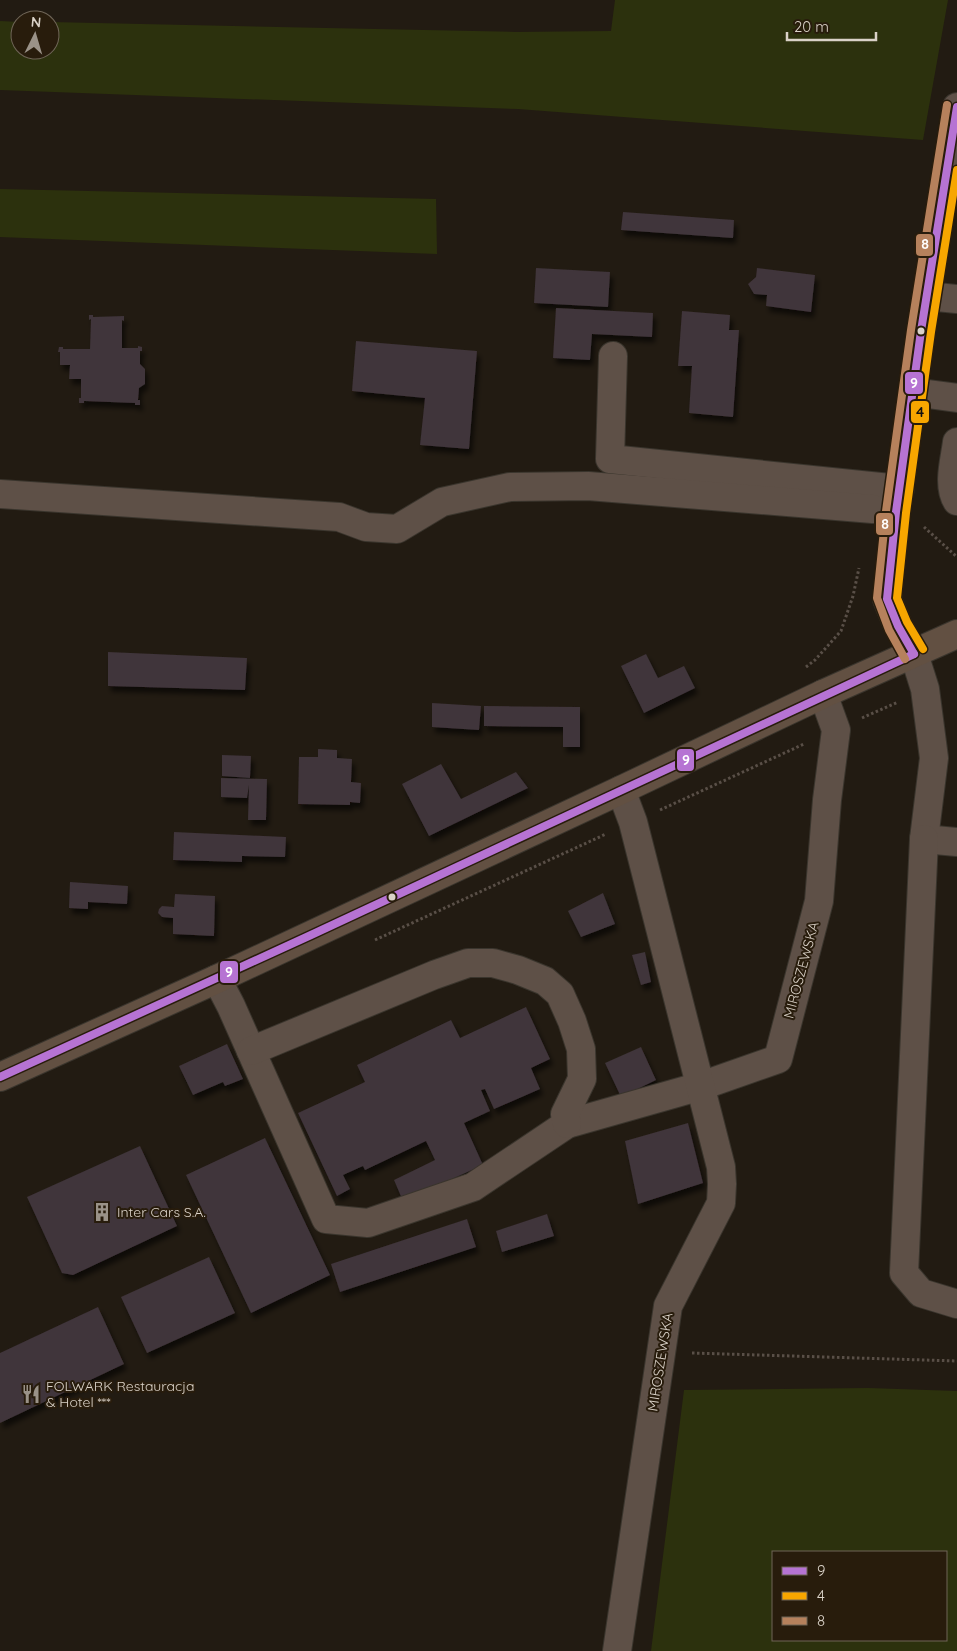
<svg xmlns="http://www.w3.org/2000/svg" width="957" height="1651" viewBox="0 0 957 1651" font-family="Quicksand,sans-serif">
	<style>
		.green { fill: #2c310d; fill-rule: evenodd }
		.building { fill: #3f343a; filter: url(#shadow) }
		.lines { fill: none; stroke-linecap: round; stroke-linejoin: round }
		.minor-casing { stroke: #3a352d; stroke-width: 30 }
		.major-casing { stroke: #3a352d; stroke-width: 30 }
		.path { stroke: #594f47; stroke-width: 3; stroke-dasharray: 2.5 2.5; stroke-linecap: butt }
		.minor { stroke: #5e5047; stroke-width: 28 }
		.major { stroke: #625042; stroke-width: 28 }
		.bus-1-casing { stroke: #281c0c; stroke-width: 11 }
		.bus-2-casing { stroke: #281c0c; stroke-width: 11 }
		.bus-3-casing { stroke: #281c0c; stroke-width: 11 }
		.bus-1 { stroke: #b673d3; stroke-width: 8 }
		.bus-2 { stroke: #f7a600; stroke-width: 8 }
		.bus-3 { stroke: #b6815c; stroke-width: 8 }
		.bus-dot { fill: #dad2c8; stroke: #281c0c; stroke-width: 2 }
		.labels { text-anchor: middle; stroke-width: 4; stroke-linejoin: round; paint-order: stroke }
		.street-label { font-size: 14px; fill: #dad2c8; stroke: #281c0c }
		.poi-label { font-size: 14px; fill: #dad2c8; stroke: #281c0c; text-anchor: start }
		.line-badge { stroke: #281c0c; stroke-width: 2 }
		.badge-label { font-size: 14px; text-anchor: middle; font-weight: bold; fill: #fff }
		.pale-badge-label { font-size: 14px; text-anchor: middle; font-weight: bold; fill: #111 }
	</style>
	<defs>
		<filter id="shadow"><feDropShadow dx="3" dy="5.5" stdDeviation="2.5" flood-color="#0009"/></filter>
	</defs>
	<rect width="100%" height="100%" fill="#221b12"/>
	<g class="green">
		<path d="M615 0H948L923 140 518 109 0 90V21L20 22V50H50V22L516 32 611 31Z"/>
		<path d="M0 189 436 199 437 254 0 237Z"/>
		<path d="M868 1388 957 1391V1651H651L684 1390ZM946 1552V1640H773V1552Z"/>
	</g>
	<g class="building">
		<path d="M623 212 734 220 733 238 621 230Z"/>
		<path d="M536 268 610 272 608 307 534 303Z"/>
		<path d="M757 268 815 275 811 312 766 306 767 295 754 294 748 284 756 277Z"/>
		<path d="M556 308 653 313 652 337 592 334 590 360 553 358Z"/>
		<path d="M682 311 730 315 729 330H739L733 417 689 413 692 366H678Z"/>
		<path d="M89 315H93V317L124 316V321L122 320V348H138V346L142 347V351H140V364L145 369V384L139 388 138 400H140V405H135V403L84 401V403H79V398H81V379H69L70 365H60V352H58L59 347H63V349H90L91 319 89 320Z"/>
		<path d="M356 341 477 351 469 449 420 445 425 398 352 391Z"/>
		<path d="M108 652 247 658 245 690 108 686Z"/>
		<path d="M646 654 658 678 684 666 695 688 644 713 621 666Z"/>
		<path d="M432 703 481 706 479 730 432 727Z"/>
		<path d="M484 706 580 707V747H563V727L484 726Z"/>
		<path d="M318 749 337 750V758L352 759 351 782 361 783 360 803 350 802V805L298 804 299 757H318Z"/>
		<path d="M222 755 251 756 250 778 222 776Z"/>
		<path d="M441 764 461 799 516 772 528 788 429 836 402 784Z"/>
		<path d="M221 778 267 779 266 820H248L249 785 247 798 221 797Z"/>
		<path d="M174 832 286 837 285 857 242 856V862L173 860Z"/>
		<path d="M70 882 128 886 127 904 88 902V909L69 908Z"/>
		<path d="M603 893 615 924 581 937 568 911Z"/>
		<path d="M175 894 215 896 214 936 173 934V918L162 917 158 913 159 909 162 906 174 907Z"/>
		<path d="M645 952 651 982 641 985 632 955Z"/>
		<path d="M526 1007 550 1059 531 1068 540 1089 494 1109 485 1089 481 1090 490 1111 464 1123 483 1165 403 1201 394 1180 435 1160 426 1141 365 1170 363 1166 343 1175 350 1189 337 1196 298 1113 365 1082 357 1065 451 1020 460 1038Z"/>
		<path d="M227 1044 243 1079 225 1086 223 1082 193 1095 179 1066Z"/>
		<path d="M641 1047 656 1080 621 1097 605 1063Z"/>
		<path d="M688 1123 703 1183 638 1204 625 1141Z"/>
		<path d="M265 1138 330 1275 251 1313 186 1175Z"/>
		<path d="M140 1146 177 1226 73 1275 62 1273 27 1197Z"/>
		<path d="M547 1214 554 1236 502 1252 496 1231Z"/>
		<path d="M467 1219 476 1247 340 1292 331 1264Z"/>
		<path d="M209 1257 235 1313 147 1353 121 1297Z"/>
		<path d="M98 1307 124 1364 0 1423V1353Z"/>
	</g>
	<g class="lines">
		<g class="minor-casing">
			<g id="minor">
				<path d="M957 107 921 331 896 512 887 599 898 626 914 654 925 689 934 758 924 839 957 842"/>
				<path d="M927 296 957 299"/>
				<path d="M613 356 610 459 900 489"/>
				<path d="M913 392 957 398"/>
				<path d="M957 442C955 459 947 485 957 501"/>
				<path d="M0 494 339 517 366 527 397 529 442 502 510 487 588 486 873 509"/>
				<path d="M924 839 904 1273 921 1293 957 1304"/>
				<path d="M217 979 231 1006 326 1219 368 1223 473 1187 567 1124 701 1086 778 1059 819 901 827 800 836 730 823 694"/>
				<path d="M251 1051 434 975 468 963H493L518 970 545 981 560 994 572 1021 581 1049 582 1079 565 1114 567 1124"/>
				<path d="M617 1651 668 1306 721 1203 722 1184 721 1167 633 822 621 790"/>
			</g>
		</g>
		<g class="major-casing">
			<path id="major" d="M0 1077 217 979 621 790 823 694 957 634"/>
		</g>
		<g class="path">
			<path d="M924 527 957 557"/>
			<path d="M806 667 815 660 841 631 853 596 859 568"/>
			<path d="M862 718 898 702"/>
			<path d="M660 810 804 744"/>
			<path d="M375 940 606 834"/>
			<path d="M692 1353 957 1361"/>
		</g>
		<use href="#minor" class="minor"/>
		<use href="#major" class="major"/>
		<g class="bus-1-casing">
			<g id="bus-1">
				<path d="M914 654 898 626 887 599 896 512 921 331 957 107"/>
				<path d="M0 1077 311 935 914 654"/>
			</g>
		</g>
		<g class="bus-2-casing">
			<path id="bus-2" d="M923 649 907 622 897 598 906 513 931 332 957 170"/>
		</g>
		<g class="bus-3-casing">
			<path id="bus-3" d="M905 659 889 630 877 598 886 511 911 330 947 105"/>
		</g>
		<use href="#bus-1" class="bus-1"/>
		<use href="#bus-2" class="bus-2"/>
		<use href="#bus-3" class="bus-3"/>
	</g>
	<defs>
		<g id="building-bare" transform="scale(1.5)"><path d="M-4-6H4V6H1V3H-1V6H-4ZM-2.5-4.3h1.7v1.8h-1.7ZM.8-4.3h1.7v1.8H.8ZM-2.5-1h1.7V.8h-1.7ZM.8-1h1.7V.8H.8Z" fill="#9a9288" stroke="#281c0c" stroke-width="2.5" paint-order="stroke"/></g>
		<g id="restaurant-bare" transform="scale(1.5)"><path d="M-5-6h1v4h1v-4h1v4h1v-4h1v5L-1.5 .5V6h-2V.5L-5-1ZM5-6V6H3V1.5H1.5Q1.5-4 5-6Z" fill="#9a9288" stroke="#281c0c" stroke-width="2.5" paint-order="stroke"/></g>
	</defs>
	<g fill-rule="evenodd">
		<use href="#building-bare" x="102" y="1212"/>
		<use href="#restaurant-bare" x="31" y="1394"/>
	</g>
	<g class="bus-dot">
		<circle cx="921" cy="331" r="4.5"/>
		<circle cx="392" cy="897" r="4.5"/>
	</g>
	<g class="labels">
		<g class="street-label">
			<text transform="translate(801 970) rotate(-75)" y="5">MIROSZEWSKA</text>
			<text transform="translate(660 1362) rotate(-81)" y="5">MIROSZEWSKA</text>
		</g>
		<g class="poi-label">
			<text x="117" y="1217">Inter Cars S.A.</text>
			<text x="46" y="1391">FOLWARK Restauracja<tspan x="46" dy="16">&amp; Hotel ***</tspan></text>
		</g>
	</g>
	<g class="line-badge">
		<rect x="915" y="233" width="19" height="24" rx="5" fill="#b6815c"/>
		<rect x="904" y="371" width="20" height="24" rx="5" fill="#b673d3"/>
		<rect x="910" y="400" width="20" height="24" rx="5" fill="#f7a600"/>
		<rect x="875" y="512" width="19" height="24" rx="5" fill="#b6815c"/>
		<rect x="676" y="748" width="19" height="24" rx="5" fill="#b673d3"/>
		<rect x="219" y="960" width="20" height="24" rx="5" fill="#b673d3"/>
	</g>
	<g class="badge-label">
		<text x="925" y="249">8</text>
		<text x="914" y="388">9</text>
		<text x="885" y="529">8</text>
		<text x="686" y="765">9</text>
		<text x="229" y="977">9</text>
	</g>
	<g class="pale-badge-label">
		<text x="920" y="417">4</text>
	</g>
	<rect x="772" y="1551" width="175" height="90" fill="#281c0c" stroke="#6f6557"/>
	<rect x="782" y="1567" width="25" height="8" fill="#b673d3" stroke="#6f6557"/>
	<text x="817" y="1576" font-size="15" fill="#dad2c8">9</text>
	<rect x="782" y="1592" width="25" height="8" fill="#f7a600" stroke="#6f6557"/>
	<text x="817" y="1601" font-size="15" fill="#dad2c8">4</text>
	<rect x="782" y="1617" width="25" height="8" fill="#b6815c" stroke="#6f6557"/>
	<text x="817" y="1626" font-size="15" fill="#dad2c8">8</text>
	<g transform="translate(35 35) rotate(5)"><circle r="24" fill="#281c0c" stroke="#6f6557"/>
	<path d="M0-4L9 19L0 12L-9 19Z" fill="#9a9288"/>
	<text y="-8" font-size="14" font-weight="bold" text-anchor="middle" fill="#dad2c8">N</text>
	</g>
	<path d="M787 32v8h89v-8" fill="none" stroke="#dad2c8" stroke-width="2.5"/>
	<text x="794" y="32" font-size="15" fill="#dad2c8" stroke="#281c0c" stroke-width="4" paint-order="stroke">20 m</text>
</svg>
